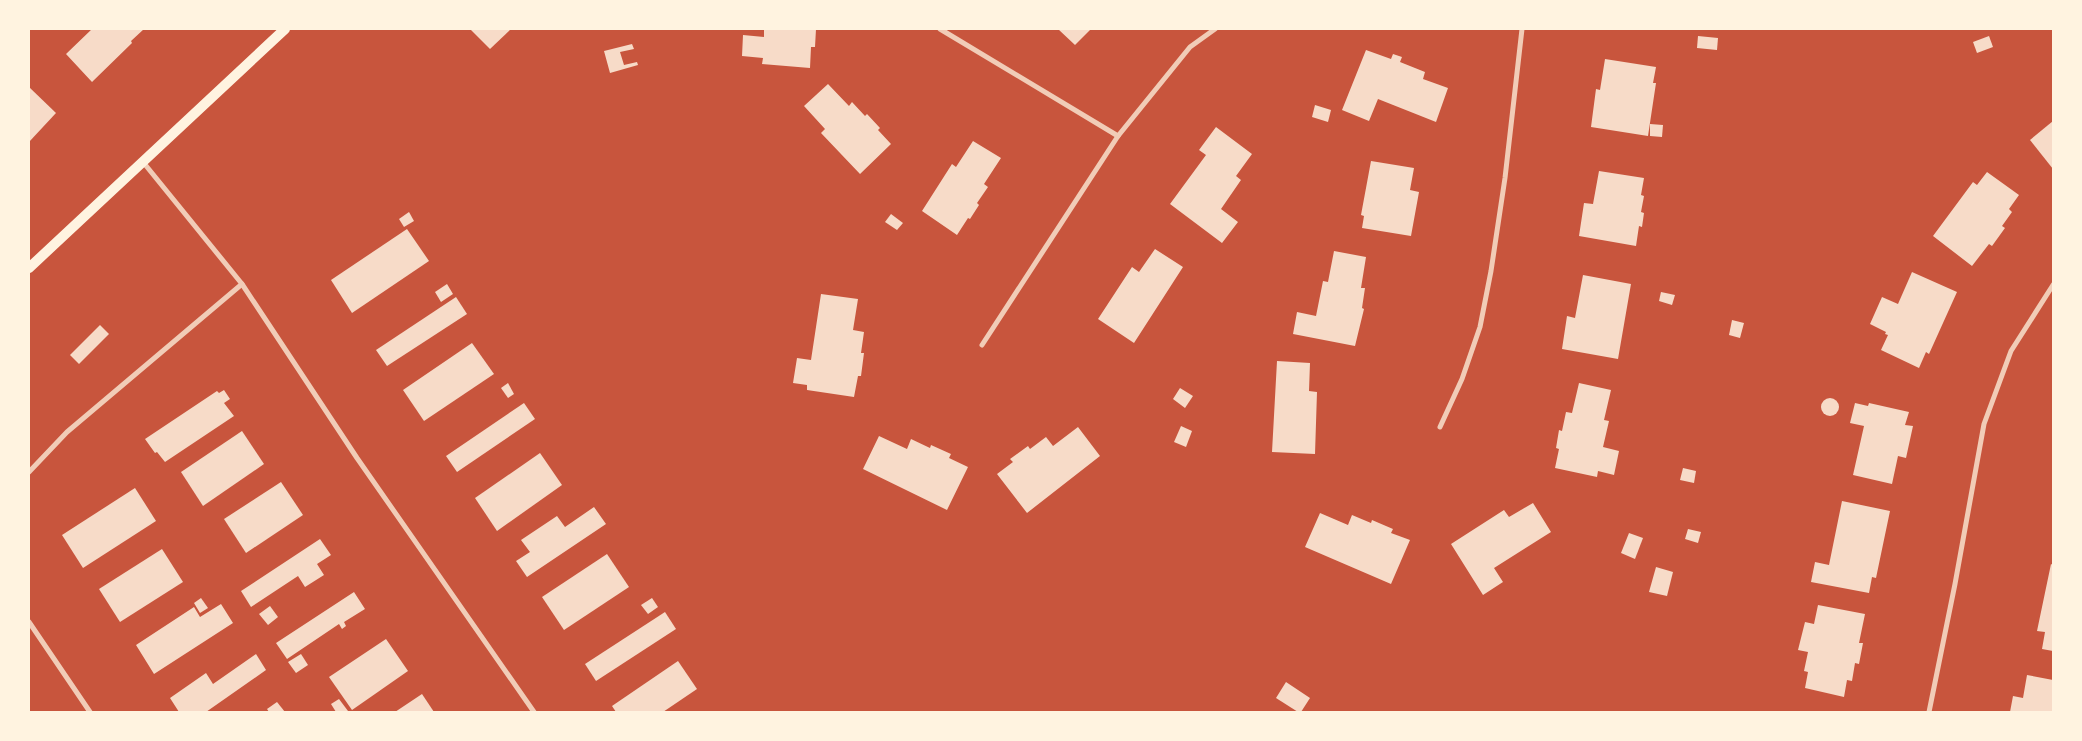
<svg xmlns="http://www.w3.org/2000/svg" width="2082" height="741" viewBox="0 0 2082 741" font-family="'Archivo Narrow',sans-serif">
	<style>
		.building { fill: #f7dbc8 }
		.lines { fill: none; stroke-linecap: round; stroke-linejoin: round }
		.minor { stroke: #f1ccb7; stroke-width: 5 }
		.secondary { stroke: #fff3e0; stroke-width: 10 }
	</style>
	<rect width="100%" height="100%" fill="#c8553d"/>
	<g class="building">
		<path d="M92 29H144L131 41 132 43 92 82 66 54Z"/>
		<path d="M470 29H511L490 49Z"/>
		<path d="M764 29H816L815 47H811L810 68 762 64 763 58 742 56 743 35 764 37Z"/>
		<path d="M1058 29H1091L1075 45Z"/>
		<path d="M1698 36 1718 38 1717 50 1697 48Z"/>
		<path d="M1989 36 1993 47 1977 53 1973 42Z"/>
		<path d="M632 44 634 49 620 52 624 65 637 62 638 65 610 73 604 51Z"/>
		<path d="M1366 50 1391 59 1393 54 1402 57 1400 62 1425 72 1423 79 1448 88 1436 122 1378 99 1369 121 1342 110Z"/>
		<path d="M1605 59 1656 67 1653 83H1656L1648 136 1591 127 1596 89 1600 90Z"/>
		<path d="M828 84 849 106 852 102 865 116 867 114 880 128 878 130 891 144 860 174 821 133 825 129 804 106Z"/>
		<path d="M29 87 56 113 29 142Z"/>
		<path d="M1315 105 1331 110 1328 122 1312 117Z"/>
		<path d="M2053 121V169L2030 140Z"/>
		<path d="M1650 124 1663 125 1662 137 1650 136Z"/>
		<path d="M1216 127 1252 154 1236 176 1241 180 1221 209 1238 222 1222 243 1170 204 1206 155 1199 150Z"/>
		<path d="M973 141 1001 158 984 184 988 187 977 203 979 205 970 219 968 218 957 235 922 211 952 164 956 167Z"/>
		<path d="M1371 161 1414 168 1410 190 1419 192 1411 236 1362 228 1364 216 1361 215Z"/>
		<path d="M1599 171 1644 178 1641 195 1644 196 1641 212 1644 213 1642 227 1639 226 1636 246 1579 236 1584 203 1593 204Z"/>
		<path d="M1987 172 2019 195 2009 209 2012 212 2002 226 2005 228 1992 246 1989 244 1972 266 1933 236 1973 182 1977 185Z"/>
		<path d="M409 212 414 221 404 227 399 219Z"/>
		<path d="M891 214 903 223 897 230 885 222Z"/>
		<path d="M407 229 429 261 352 313 331 280Z"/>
		<path d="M1155 249 1183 267 1134 343 1098 319 1132 267 1139 272Z"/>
		<path d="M1334 251 1366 257 1361 288H1365L1362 308 1364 309 1355 346 1293 334 1297 312 1316 316 1323 281 1328 282Z"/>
		<path d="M1912 272 1957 292 1929 354 1926 352 1919 368 1881 350 1888 335 1885 334 1886 332 1870 324 1882 297 1898 304Z"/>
		<path d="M1583 275 1631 284 1618 359 1562 349 1567 316 1575 318Z"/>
		<path d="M447 284 453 294 441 302 435 292Z"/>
		<path d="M1661 292 1675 295 1672 305 1659 301Z"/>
		<path d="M821 294 858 299 853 330 864 332 861 353H864L861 376H858L854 397 807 390V385L793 383 797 358 811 360Z"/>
		<path d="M456 297 467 314 387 366 376 350Z"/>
		<path d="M1732 320 1744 323 1740 338 1729 335Z"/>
		<path d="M100 325 109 334 79 364 70 355Z"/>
		<path d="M472 343 494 374 424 421 403 390Z"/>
		<path d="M1277 361 1310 363 1309 391 1317 392 1315 454 1272 452Z"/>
		<path d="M508 383 514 394 508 398 501 388Z"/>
		<path d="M1579 383 1611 390 1604 420 1609 421 1603 447 1619 451 1614 475 1598 471 1597 477 1555 468 1559 449 1556 448 1559 430 1562 431 1566 412 1572 413Z"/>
		<path d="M1180 388 1193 396 1185 408 1173 399Z"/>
		<path d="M224 390 230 399 224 403 234 416 165 462 157 452 155 453 145 439 217 391 219 393Z"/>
		<circle cx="1830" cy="407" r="9"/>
		<path d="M524 403 535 419 457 472 446 456Z"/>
		<path d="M1855 403 1868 406 1869 403 1909 412 1905 425 1913 426 1906 458 1898 456 1892 484 1853 475 1864 426 1850 423Z"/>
		<path d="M1181 426 1192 431 1186 447 1174 442Z"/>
		<path d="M1078 427 1100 456 1027 513 997 474 1013 462 1010 459 1028 446 1030 449 1046 437 1053 446Z"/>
		<path d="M242 431 264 464 203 506 181 472Z"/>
		<path d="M879 436 907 449 911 439 930 448 931 445 951 454 949 458 968 467 947 510 863 469Z"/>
		<path d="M540 453 562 485 497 531 475 498Z"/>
		<path d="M1683 468 1696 471 1694 483 1680 480Z"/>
		<path d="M281 482 303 515 246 553 224 519Z"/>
		<path d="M135 488 156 521 83 568 62 535Z"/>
		<path d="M1842 501 1890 511 1876 578 1872 577 1869 593 1811 582 1815 562 1829 565Z"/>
		<path d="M1533 503 1551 532 1494 568 1503 582 1483 595 1451 544 1504 510 1509 517Z"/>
		<path d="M594 507 606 524 527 577 516 561 530 552 521 540 557 516 565 527Z"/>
		<path d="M1320 513 1348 525 1352 515 1371 523 1372 520 1393 529 1391 533 1410 540 1391 584 1305 547Z"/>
		<path d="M1688 529 1701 532 1698 543 1685 539Z"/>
		<path d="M1629 533 1643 538 1635 559 1621 553Z"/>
		<path d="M320 539 331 555 317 564 324 575 305 587 298 576 251 607 241 591Z"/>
		<path d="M162 549 183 582 120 622 99 589Z"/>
		<path d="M607 554 629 587 564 630 542 597Z"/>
		<path d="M2051 564 2053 565V651L2042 649 2045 632 2037 631Z"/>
		<path d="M1656 567 1673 572 1667 596 1649 592Z"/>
		<path d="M354 592 365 609 344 622 346 626 342 629 339 624 287 659 276 643Z"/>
		<path d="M201 598 208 608 200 613 194 603Z"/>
		<path d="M652 598 658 607 648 614 641 605Z"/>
		<path d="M221 604 233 623 154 674 136 645 194 607 200 617Z"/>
		<path d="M1818 605 1865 614 1859 643H1863L1859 664 1855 663 1852 681 1847 680 1844 697 1805 688 1808 672 1804 671 1808 652 1798 650 1805 622 1814 624Z"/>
		<path d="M270 606 278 617 268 625 259 614Z"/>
		<path d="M665 612 676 629 596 681 585 664Z"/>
		<path d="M386 639 408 671 352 710 329 677Z"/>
		<path d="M256 654 266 670 206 712H179L170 698 206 673 213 684Z"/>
		<path d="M301 654 308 665 296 673 288 662Z"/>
		<path d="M678 661 697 689 663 712H616L612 706Z"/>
		<path d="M2027 675 2053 680V712H2010L2013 696 2023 698Z"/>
		<path d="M1286 682 1310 698 1301 712H1298L1276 698Z"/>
		<path d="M422 694 434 712H395Z"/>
		<path d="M339 699 348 711 347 712H336L331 704Z"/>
		<path d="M277 702 285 712H269L267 709Z"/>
	</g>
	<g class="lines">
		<g class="minor">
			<path d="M940 29 1118 136"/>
			<path d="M143 162 242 284 357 458 534 712"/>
			<path d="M982 345 1118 136 1190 47 1215 29"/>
			<path d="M1440 427 1462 379 1480 327 1491 271 1505 178 1522 29"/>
			<path d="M29 472 67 432 242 284"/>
			<path d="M29 622 90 712"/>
			<path d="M1929 712 1955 584 1984 424 2011 351 2053 285"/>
		</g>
		<path class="secondary" d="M29 268 285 29"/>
	</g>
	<rect width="2082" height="741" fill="none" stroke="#fff3e0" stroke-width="60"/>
</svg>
